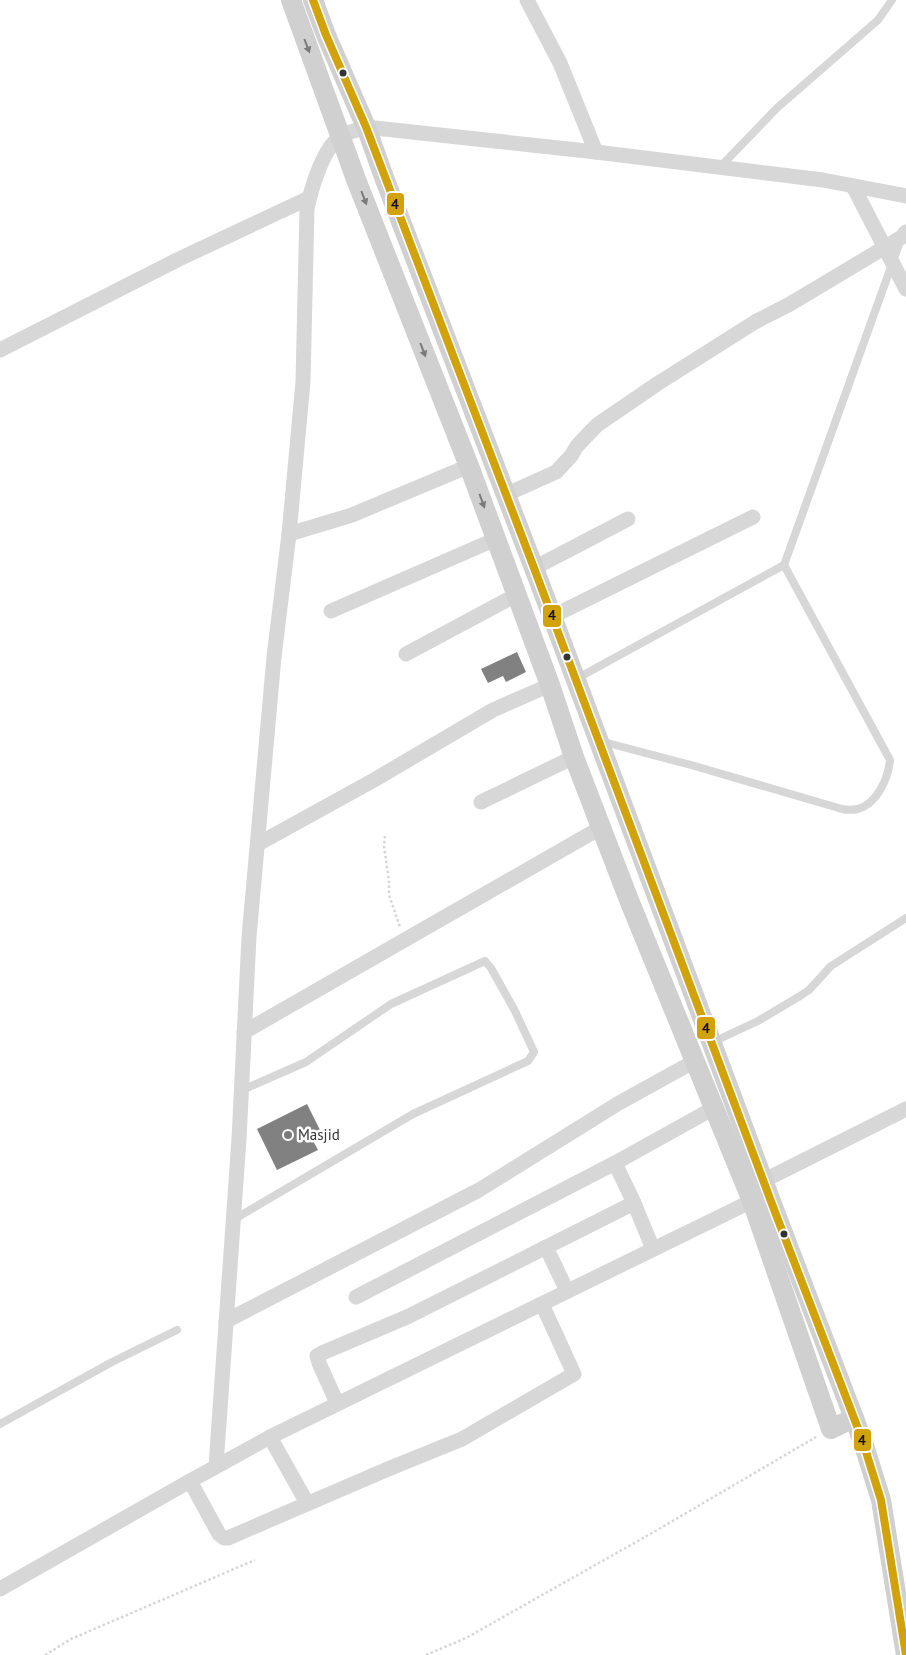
<svg xmlns="http://www.w3.org/2000/svg" width="906" height="1655" viewBox="0 0 906 1655" font-family="'PT Sans',sans-serif">
	<style>
		.building { fill: #818181 }
		.lines { fill: none; stroke-linecap: round; stroke-linejoin: round }
		.path { stroke: #d6d6d6; stroke-width: 2.5; stroke-dasharray: 2.5 2.5; stroke-linecap: butt }
		.lane { stroke: #d7d7d7; stroke-width: 8 }
		.street { stroke: #d7d7d7; stroke-width: 15 }
		.secondary { stroke: #d0d0d0; stroke-width: 20 }
		.bus-1-casing { stroke: #fff; stroke-width: 11 }
		.bus-1 { stroke: #d2a20a; stroke-width: 8 }
		.oneway { fill: #7a7a7a }
		.bus-dot { fill: #333; stroke: #fff; stroke-width: 2 }
		.poi-dot { fill: #7a7a7a; stroke: #fff; stroke-width: 2 }
		.labels { text-anchor: middle; stroke-width: 5; stroke-linejoin: round; paint-order: stroke }
		.poi-label { font-size: 15px; fill: #333; stroke: #fff; text-anchor: start }
		.line-badge { stroke: #fff; stroke-width: 2 }
		.pale-badge-label { font-size: 14px; text-anchor: middle; font-weight: bold; fill: #111 }
	</style>
	<rect width="100%" height="100%" fill="#fff"/>
	<g class="building">
		<path d="M517 652 526 672 506 682 503 676 488 683 481 669Z"/>
		<path d="M307 1104 321 1132 311 1137 318 1150 277 1170 257 1129Z"/>
	</g>
	<g class="lines">
		<g class="path">
			<path d="M385 836 384 846 389 881V895L400 927"/>
			<path d="M45 1655 71 1639 255 1560"/>
			<path d="M426 1655 466 1638 652 1533 816 1437"/>
		</g>
		<g class="lane">
			<path d="M720 167 777 108 878 20 892 0"/>
			<path d="M576 679 784 565 901 239"/>
			<path d="M600 741 691 765 842 809C847 810 853 810 858 809 878 803 888 778 890 760L784 565"/>
			<path d="M713 1042 758 1021 800 996 809 990 831 966 906 918"/>
			<path d="M233 1220 413 1114 528 1061 534 1052 515 1011 491 968 485 961 391 1004 306 1062 240 1091"/>
			<path d="M0 1424 112 1362 177 1330"/>
		</g>
		<g class="street">
			<path d="M527 0 560 63 596 152"/>
			<path d="M853 186 906 289"/>
			<path d="M0 350 177 260 309 198"/>
			<path d="M505 495 556 472 571 456 577 446 597 425 657 384 755 322 790 304 902 237 906 232"/>
			<path d="M289 534 352 515 469 466"/>
			<path d="M534 568 628 519"/>
			<path d="M331 611 496 539"/>
			<path d="M551 617 753 517"/>
			<path d="M406 654 516 595"/>
			<path d="M481 802 574 757"/>
			<path d="M258 844 374 780 493 710 550 685"/>
			<path d="M244 1032 602 827"/>
			<path d="M763 1181 906 1109"/>
			<path d="M546 1247 567 1291"/>
			<path d="M653 1249 634 1203 615 1163 714 1108"/>
			<path d="M356 1297 615 1163"/>
			<path d="M226 1321 479 1190 619 1103 695 1061"/>
			<path d="M337 1403 319 1363 317 1356 322 1353 407 1317 634 1203"/>
			<path d="M270 1437 307 1503"/>
			<path d="M216 1466 239 1139 249 937 274 657 289 534 303 382 307 209C311 189 323 148 340 137 347 132 358 130 366 127L596 152 823 180 906 196"/>
			<path d="M190 1481 219 1534 224 1538H228L388 1469 462 1439 574 1374 542 1304"/>
			<path d="M0 1589 190 1481 270 1437 760 1197"/>
		</g>
		<g class="secondary">
			<path d="M291 0 357 182 469 466 550 685 574 757 629 900 752 1201 831 1429 854 1418"/>
			<path d="M313 0 326 35 366 127 385 180 534 568 775 1212 862 1439 881 1500 906 1655"/>
		</g>
		<g class="bus-1-casing">
			<path id="bus-1" d="M313 0 326 35 366 127 534 568 775 1212 862 1439 881 1500 906 1655"/>
		</g>
		<use href="#bus-1" class="bus-1"/>
	</g>
	<defs><path id="oneway-solid" d="M-6-.8H1V-3.2L6.5 0L1 3.2V.8H-6Z" transform="scale(1.25)"/></defs>
	<g class="oneway">
		<use href="#oneway-solid" transform="translate(307 46) rotate(69)"/>
		<use href="#oneway-solid" transform="translate(364 198) rotate(69)"/>
		<use href="#oneway-solid" transform="translate(423 350) rotate(69)"/>
		<use href="#oneway-solid" transform="translate(482 501) rotate(70)"/>
	</g>
	<g class="bus-dot">
		<circle cx="343" cy="73" r="4.5"/>
		<circle cx="567" cy="657" r="4.5"/>
		<circle cx="784" cy="1234" r="4.5"/>
	</g>
	<circle class="poi-dot" cx="288" cy="1135" r="5"/>
	<g class="labels">
		<g class="poi-label">
			<text x="298" y="1140">Masjid</text>
		</g>
	</g>
	<g class="line-badge">
		<rect x="386" y="192" width="19" height="24" rx="5" fill="#d2a20a"/>
		<rect x="542" y="604" width="20" height="24" rx="5" fill="#d2a20a"/>
		<rect x="696" y="1016" width="20" height="24" rx="5" fill="#d2a20a"/>
		<rect x="853" y="1428" width="19" height="24" rx="5" fill="#d2a20a"/>
	</g>
	<g class="pale-badge-label">
		<text x="395" y="209">4</text>
		<text x="552" y="620">4</text>
		<text x="706" y="1033">4</text>
		<text x="862" y="1445">4</text>
	</g>
</svg>
